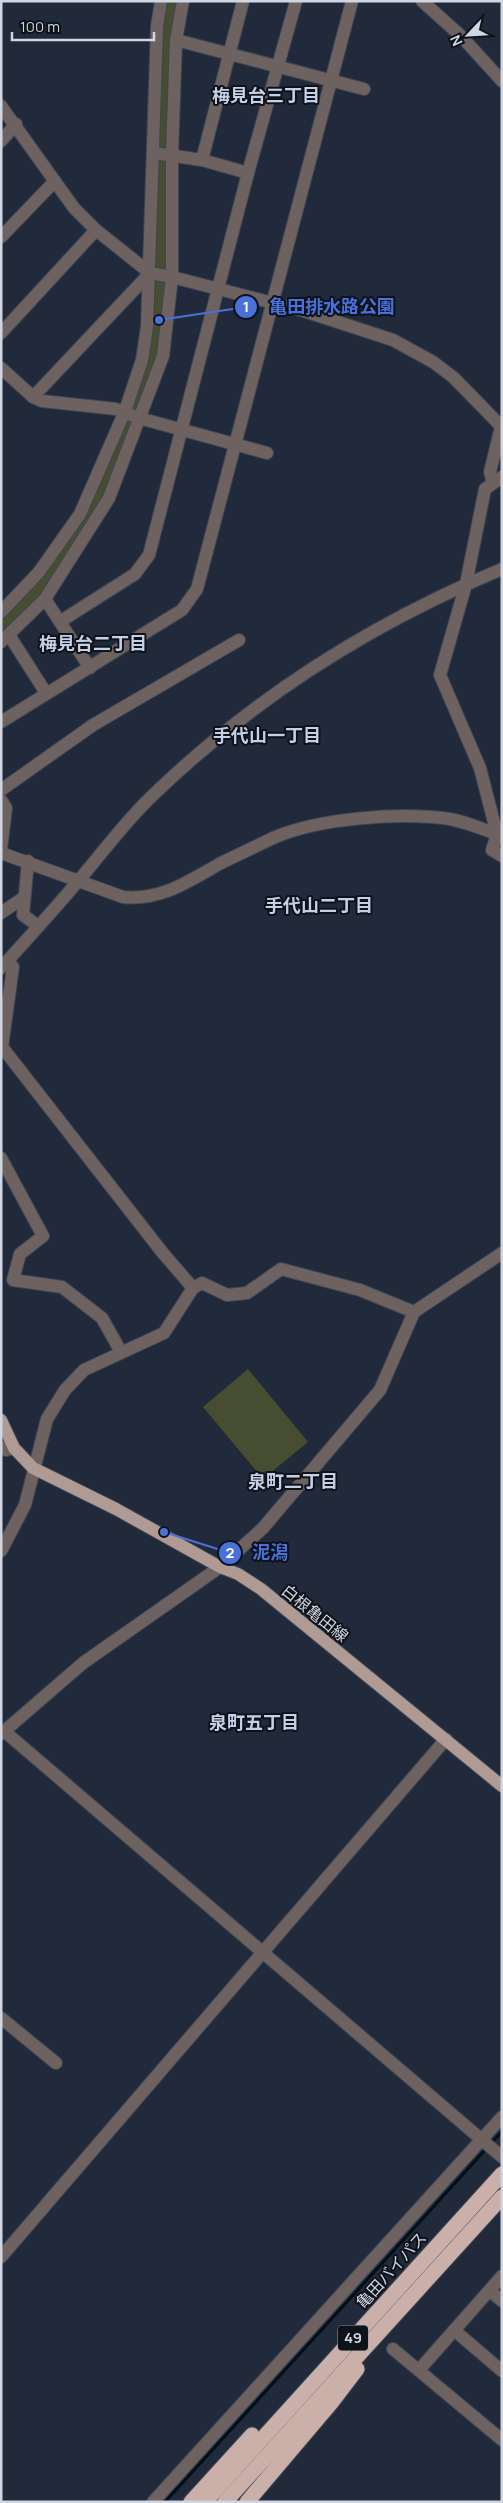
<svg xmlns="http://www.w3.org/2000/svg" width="503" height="2503" viewBox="0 0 503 2503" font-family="Manrope,'Noto Sans JP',sans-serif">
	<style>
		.green { fill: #464d30 }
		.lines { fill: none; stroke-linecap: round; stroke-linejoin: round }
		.stream { stroke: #011017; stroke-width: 3 }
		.minor-casing { stroke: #3d4655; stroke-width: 14 }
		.major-casing { stroke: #3d4655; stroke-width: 14 }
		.highway-casing { stroke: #3d4655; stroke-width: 17 }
		.minor { stroke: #6d625f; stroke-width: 12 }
		.major { stroke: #b09a94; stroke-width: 12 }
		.highway { stroke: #cbb0a9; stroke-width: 15 }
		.labels { text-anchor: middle; stroke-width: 4; stroke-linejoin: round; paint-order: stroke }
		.shield { fill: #0e121a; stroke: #969ca6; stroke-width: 1 }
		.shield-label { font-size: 15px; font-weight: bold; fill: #d1d7e2 }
		.street-label { font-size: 16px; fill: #d1d7e2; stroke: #0e121a }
		.neighbourhood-label { font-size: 18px; font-weight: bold; fill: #c5d0e6; stroke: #0e121a }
		.leader { fill: none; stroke: #4a70da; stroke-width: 2 }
		.callout-dot { fill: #4a70da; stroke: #0e121a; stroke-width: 2 }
		.mark-label { font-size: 15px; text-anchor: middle; font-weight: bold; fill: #fff }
		.callout-label { font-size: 18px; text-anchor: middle; font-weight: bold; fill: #4a70da; stroke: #0e121a; stroke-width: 4; stroke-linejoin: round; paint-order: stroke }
	</style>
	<rect width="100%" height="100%" fill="#212a3a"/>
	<g class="green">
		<path d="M167 1H178L171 40 168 70 167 259 162 341 106 496 39 598 1 634V618L19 601 92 505 91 499 144 368 160 34Z"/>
		<path d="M248 1369 308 1442 263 1479 203 1407Z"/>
	</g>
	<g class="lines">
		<g class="stream">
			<path d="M490 2144 502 2132"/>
			<path d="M165 2502 486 2149"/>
		</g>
		<g class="minor-casing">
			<g id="minor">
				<path d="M422 1 461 36 502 81"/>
				<path d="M176 40 364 89"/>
				<path d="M1 106 74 208 96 230 150 273 172 277 304 311 393 340 433 362 453 377 502 427"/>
				<path d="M1 141 16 124"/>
				<path d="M154 153 202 160 248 173"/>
				<path d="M202 160 243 1"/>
				<path d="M1 237 55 181"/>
				<path d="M1 333 96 230"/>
				<path d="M1 368 33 397 42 401 116 409 139 418 267 453"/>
				<path d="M33 397 150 273"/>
				<path d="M502 477 485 489 466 584 440 675 480 768 497 834 492 850 502 856"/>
				<path d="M493 483 490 472 502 423"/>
				<path d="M45 599 90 668"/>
				<path d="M1 612 39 572 80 514 125 411 142 360 147 327 157 26 161 1"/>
				<path d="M61 621 135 574 149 555 248 173 296 1"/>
				<path d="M9 635 46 693"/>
				<path d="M1 642 45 599 109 498 163 356 172 277V155L176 40 183 1"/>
				<path d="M1 722 182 610 197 589 352 1"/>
				<path d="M1 790 93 725 239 640"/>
				<path d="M1 800 6 808 1 850"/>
				<path d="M1 853 123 897C161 901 189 881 221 863 238 855 256 846 273 838 319 818 400 812 450 819 466 822 482 829 497 834"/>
				<path d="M28 861 23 915 38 926"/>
				<path d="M1 913 23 898"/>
				<path d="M8 961 13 967 2 1047 162 1252 193 1288"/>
				<path d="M1 968C27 939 54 910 79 880 103 852 124 823 151 797 252 699 372 623 502 569"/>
				<path d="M1 1158 43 1236 20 1254 13 1280 62 1287 102 1318 121 1352"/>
				<path d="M1 1447 6 1450 14 1448"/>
				<path d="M1 1551 25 1505 47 1419 65 1390 84 1370 164 1333 193 1288 202 1283 227 1295 247 1293 281 1269 360 1290 414 1312"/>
				<path d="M4 1731 502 2157"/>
				<path d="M1 1734 83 1663 220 1567 263 1528 380 1390 414 1312 502 1253"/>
				<path d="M1 2018 56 2063"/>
				<path d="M1 2257 446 1739"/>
				<path d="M490 2291 502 2301"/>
				<path d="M454 2330 502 2371"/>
				<path d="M393 2349 502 2440"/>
				<path d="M419 2370 502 2276"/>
				<path d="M153 2502 502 2117"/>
			</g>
		</g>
		<g class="major-casing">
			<path id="major" d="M1 1420 14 1448 33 1468 116 1509 220 1567 238 1574 261 1589 502 1786"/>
		</g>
		<g class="highway-casing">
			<g id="highway">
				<path d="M191 2502 252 2435"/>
				<path d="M205 2502 502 2174"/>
				<path d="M225 2502 502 2197"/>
				<path d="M247 2502 331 2403 357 2369"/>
			</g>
		</g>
		<use href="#minor" class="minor"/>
		<use href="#major" class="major"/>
		<use href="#highway" class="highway"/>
	</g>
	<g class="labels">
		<rect class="shield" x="338" y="2325.5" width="30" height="25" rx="4"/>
		<g class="shield-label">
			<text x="353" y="2343">49</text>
		</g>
		<g class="street-label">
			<text transform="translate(315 1613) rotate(39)" y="6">白根亀田線</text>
			<text transform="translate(391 2270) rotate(-48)" y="6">亀田バイパス</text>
		</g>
		<g class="neighbourhood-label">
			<text x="266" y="102">梅見台三丁目</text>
			<text x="93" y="650">梅見台二丁目</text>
			<text x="267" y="742">手代山一丁目</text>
			<text x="319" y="912">手代山二丁目</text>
			<text x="293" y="1488">泉町二丁目</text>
			<text x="254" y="1729">泉町五丁目</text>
		</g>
	</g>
	<path class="leader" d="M159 320L246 307M164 1532L230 1553"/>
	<g class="callout-dot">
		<circle cx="159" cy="320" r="5"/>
		<circle cx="164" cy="1532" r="5"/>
		<circle cx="246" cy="307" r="12"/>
		<circle cx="230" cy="1553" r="12"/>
	</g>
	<g class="mark-label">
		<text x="246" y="312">1</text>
		<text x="230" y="1558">2</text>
	</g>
	<g class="callout-label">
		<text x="332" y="313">亀田排水路公園</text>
		<text x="270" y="1559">泥潟</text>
	</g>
	<rect width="503" height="2503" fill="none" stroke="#d1d7e2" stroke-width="5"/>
	<g transform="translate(468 35) rotate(245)" stroke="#0e121a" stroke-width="4" paint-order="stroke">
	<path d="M0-4L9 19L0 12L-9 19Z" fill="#d1d7e2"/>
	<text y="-8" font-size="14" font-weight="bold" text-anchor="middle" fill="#d1d7e2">N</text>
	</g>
	<path d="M12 32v8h142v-8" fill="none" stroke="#d1d7e2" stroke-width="2.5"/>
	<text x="20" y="32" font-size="15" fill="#d1d7e2" stroke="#0e121a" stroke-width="4" paint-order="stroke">100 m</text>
</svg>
